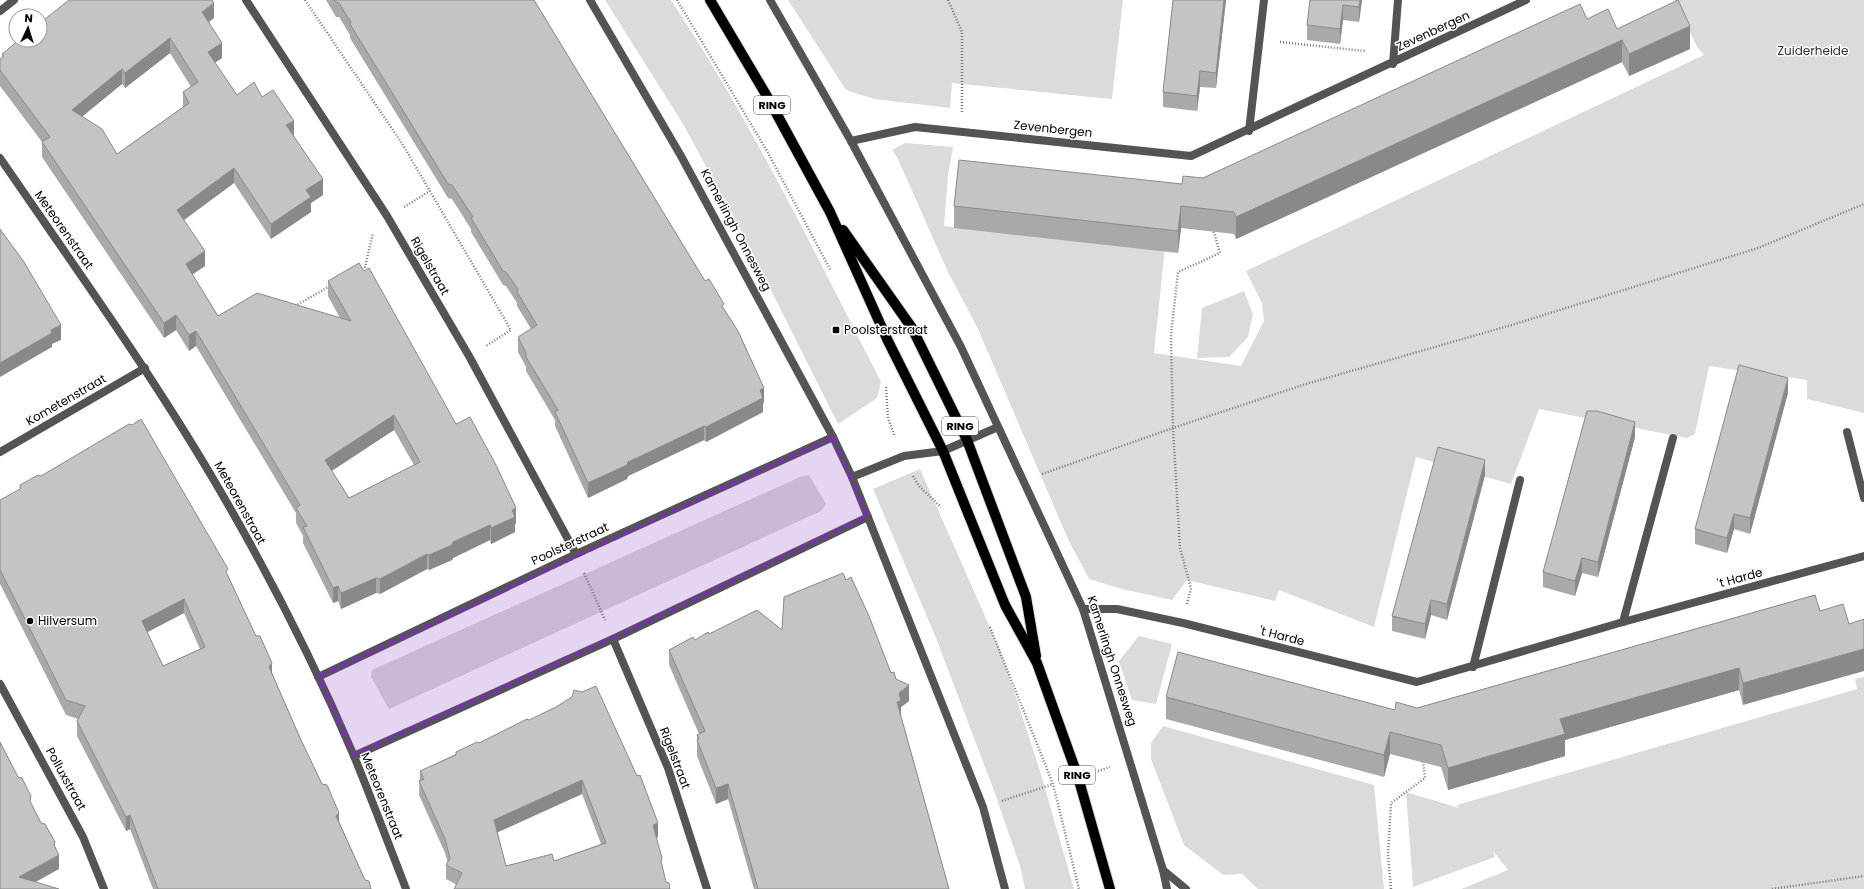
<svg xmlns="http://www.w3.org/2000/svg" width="1864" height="889" viewBox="0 0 1864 889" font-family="Poppins,sans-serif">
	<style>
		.green { fill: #dbdbdb }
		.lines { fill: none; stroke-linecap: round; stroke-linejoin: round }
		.primary-casing { stroke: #dbdbdb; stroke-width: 12 }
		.path { stroke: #767676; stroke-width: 2.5; stroke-dasharray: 1 2; stroke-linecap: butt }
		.lane { stroke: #545454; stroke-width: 8 }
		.street { stroke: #545454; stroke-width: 8 }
		.primary { stroke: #000; stroke-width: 10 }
		.wall { fill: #a9a9a9; fill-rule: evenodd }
		.shaded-wall { fill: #898989 }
		.building { fill: #c4c4c4; stroke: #898989; fill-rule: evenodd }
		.marked { fill: #7b2cbf; fill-opacity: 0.2; stroke: #7b2cbf; stroke-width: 3; stroke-dasharray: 8 5; stroke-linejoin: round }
		.poi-dot { fill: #000; stroke: #fff; stroke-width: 1.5 }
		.labels { text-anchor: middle; stroke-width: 3; stroke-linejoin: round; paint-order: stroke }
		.shield { fill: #fff; stroke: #4c4c4c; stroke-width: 1 }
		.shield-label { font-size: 11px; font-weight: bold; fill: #000 }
		.street-label { font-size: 12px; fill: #000; stroke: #fff }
		.park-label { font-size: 12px; fill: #323232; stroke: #fff }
		.poi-label { font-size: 12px; fill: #000; stroke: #fff; text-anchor: start }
	</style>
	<rect width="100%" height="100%" fill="#fff"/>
	<g class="green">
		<path d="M605 0H671C751 121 815 253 881 382L877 398 838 424 743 234 683 124Z"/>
		<path d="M788 0H1123L1112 99 952 83 950 108 874 99 846 90Z"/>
		<path d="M1675 0H1864V413L1807 399V380L1709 366 1695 434 1687 438 1539 409 1511 484 1416 457 1374 627 1279 590 1275 601 1187 580 1172 600 1122 589 1089 579 1068 539 978 329 948 272 897 157 892 150 905 143 953 147 948 175 944 226 1165 247 1154 353 1241 366 1264 321 1262 303 1246 271 1704 55 1697 47Z"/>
		<path d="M1244 291 1253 314 1248 337 1229 357 1197 358 1202 308Z"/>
		<path d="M920 469 1003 657 1040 771 1074 889H1025L1020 866 993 788 936 638 873 489Z"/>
		<path d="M809 475 826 504 821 511 389 709 371 677 372 670 800 477Z"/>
		<path d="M1139 636 1172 644 1156 704 1132 700 1119 661Z"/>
		<path d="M1864 677V889H1461L1508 870 1493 851 1495 857 1413 887 1406 792 1459 808 1457 805 1857 689 1855 679Z"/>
		<path d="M1163 726 1374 785 1384 889H1258L1242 874 1223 875 1184 845 1151 759V743Z"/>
	</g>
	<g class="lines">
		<g class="primary-casing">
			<g id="primary">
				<path d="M710 0 768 98 830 212 887 339 943 451 1005 605 1037 663 1078 777 1110 889"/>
				<path d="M843 230 912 328 967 440 1026 597 1036 656"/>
			</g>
		</g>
		<g class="path">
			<path d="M305 0 403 145 511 330 486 346"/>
			<path d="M677 0 767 151 831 271"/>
			<path d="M948 0 962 32V113"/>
			<path d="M1280 42 1365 51"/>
			<path d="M404 207 430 191"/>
			<path d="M359 270 365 267 373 233"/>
			<path d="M295 306 330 286"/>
			<path d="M886 387 888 418 895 437"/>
			<path d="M1042 474 1173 428 1306 384 1515 324 1758 248 1864 204"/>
			<path d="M913 476 919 486 941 507"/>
			<path d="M584 573 605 620"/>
			<path d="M1187 604 1191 588 1180 548 1173 428 1171 335 1178 272 1220 253 1213 229"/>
			<path d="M990 627 1053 784 1079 889"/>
			<path d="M1098 771 1110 767"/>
			<path d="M1002 801 1053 784"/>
			<path d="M1391 889 1388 856 1391 803 1425 778 1423 761"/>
			<path d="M1772 889 1864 876"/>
		</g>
		<path class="lane" d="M1847 432 1864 498"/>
		<g class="street">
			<path d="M246 0 387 216 469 356 576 554"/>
			<path d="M590 0 681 156 833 437 852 477 983 807 1005 889"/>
			<path d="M770 0 851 141 961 347 1083 609 1163 870 1167 889"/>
			<path d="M0 11 14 0"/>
			<path d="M1393 64 1398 0"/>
			<path d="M1249 131 1264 0"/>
			<path d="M851 141 915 127 1191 156 1526 0"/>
			<path d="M0 158C72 263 147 367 212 477 264 565 314 662 354 756 372 800 389 845 406 889"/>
			<path d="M0 452 145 368"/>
			<path d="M852 477 904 456 943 451 998 427"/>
			<path d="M1083 609H1117L1183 623 1417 682 1623 622 1864 556"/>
			<path d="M1623 622 1673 438"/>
			<path d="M613 639 668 768 707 889"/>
			<path d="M1473 667 1520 480"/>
			<path d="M318 677 576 554 833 437"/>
			<path d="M0 684 83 837 104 889"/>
			<path d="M354 756 613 639 868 517"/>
			<path d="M1163 870 1186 889"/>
		</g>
		<use href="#primary" class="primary"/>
	</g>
	<g class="wall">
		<path d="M326 0H534L677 235 705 281 724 310 764 403H763V412L706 442 704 440 641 470 628 476 627 479 588 498 555 426V420L526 371V367L518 352V337L531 329 517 306V303L506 286 503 285 471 232V229L452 199 448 198 350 38V35L339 17H336Z"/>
		<path d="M1173 0H1226L1216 88 1200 87 1197 111 1163 107V92Z"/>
		<path d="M1310 0H1362L1359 22 1343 20 1340 44 1307 40V25Z"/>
		<path d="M214 18 209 22 222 58 215 63 237 95 262 97 294 136 323 195 311 203V212L271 239 234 183 184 220 205 266 192 274 218 316 340 318 328 296V281L456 424 516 524H515V532L491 544 490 540 453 558 452 560 429 570 427 569 380 594 376 593 341 609 338 601 333 603 303 543V536L296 523V513L196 346 189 351 176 330 164 338 42 157V142L0 86V59L2 58V54ZM170 53 191 87 183 92V107L117 154 82 116 122 84 125 88ZM394 430 414 465 349 498 332 471Z"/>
		<path d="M1587 19 1617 29 1690 49 1629 76 1622 62 1236 239 1234 234 1181 228 1178 253 954 228V206L1182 184 1203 178Z"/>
		<path d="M1788 393 1750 534 1734 529 1727 553 1695 544V529Z"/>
		<path d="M1635 437 1598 577 1582 573 1575 596 1543 587V572Z"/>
		<path d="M1485 475 1447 620 1431 615 1425 639 1392 631V616Z"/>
		<path d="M0 500 228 575 272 673 301 740 339 821 365 880 371 889H153L130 829 126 831 77 736V721L78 719 66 715 0 584ZM184 613 200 649 163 666 147 632Z"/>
		<path d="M1815 595 1743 705 1739 690 1565 740V756L1448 790 1441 767 1390 754 1384 777 1166 719V697L1395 710 1417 708Z"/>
		<path d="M782 630 891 673 909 701 901 707V717L949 889H754L728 799 716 804 697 756V735L699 734 669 665V650L709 634Z"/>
		<path d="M527 719 658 837 457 885 446 879V865L448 863 445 853 419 795 420 771 479 743ZM582 794 601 844 554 861 506 866 497 832Z"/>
	</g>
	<g class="shaded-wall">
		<path d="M1224 0H1226L1216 88V73Z"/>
		<path d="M1360 0H1362L1359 22V7Z"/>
		<path d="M214 3V18L202 27V12Z"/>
		<path d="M1343 5V20L1340 44V29Z"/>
		<path d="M1690 26V49L1629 76V54Z"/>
		<path d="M170 38V53L125 88V73Z"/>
		<path d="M1622 40V62L1236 239V217Z"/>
		<path d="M222 43V58L208 67V52Z"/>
		<path d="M122 69V84L72 125V110Z"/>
		<path d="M1200 71V87L1197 111V96Z"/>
		<path d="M294 121V136L286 125Z"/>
		<path d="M234 168V183L177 225V210Z"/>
		<path d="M323 179V195L311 203V212L271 239V224L306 190Z"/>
		<path d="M1181 206V228L1178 253V231Z"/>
		<path d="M205 251V266L186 279V264Z"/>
		<path d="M176 315V330L164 338V323Z"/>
		<path d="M61 325V340L52 344V347L0 377V363L51 330Z"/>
		<path d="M196 331V346L189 351V335Z"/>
		<path d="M1788 378V393L1750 534V518Z"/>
		<path d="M764 388V403H763V412L706 442V427L760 390Z"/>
		<path d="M394 415V430L325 475V460Z"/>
		<path d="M1635 422V437L1598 577V562Z"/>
		<path d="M704 426V440L628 476 627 479 588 498V483L628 462Z"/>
		<path d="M1485 460V475L1447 620V604Z"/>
		<path d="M516 508V524H515V532L491 544V528L512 510Z"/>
		<path d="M1734 514V529L1727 553V538Z"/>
		<path d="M490 525V540L453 558 452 560 429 570V555L453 542Z"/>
		<path d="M427 554V569L380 594V579Z"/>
		<path d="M1582 558V573L1575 596V581Z"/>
		<path d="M376 578V593L341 609V593Z"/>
		<path d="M338 586V601L333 603V588Z"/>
		<path d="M184 599V613L142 635V621Z"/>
		<path d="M1431 600V615L1425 639V624Z"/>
		<path d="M1864 649V671L1743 705V683Z"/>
		<path d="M272 663V678L269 667Z"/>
		<path d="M1739 668V690L1565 740V756L1448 790V768L1560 719Z"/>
		<path d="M909 685V701L901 707V717L897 702 899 693Z"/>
		<path d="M1390 732V754L1384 777V755Z"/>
		<path d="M582 780V794L494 834V820Z"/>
		<path d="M728 784V799L716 804V788Z"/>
		<path d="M339 813V827L336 816Z"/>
		<path d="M130 815V829L126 831V817Z"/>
		<path d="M658 823V837L653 839V825Z"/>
		<path d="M55 842V855H59V869L23 889 19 877 54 845Z"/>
	</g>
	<g class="building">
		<path d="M69 0H212L214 3 202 12 222 43 208 52 237 95 254 82 262 97 273 90 294 121 286 125 323 179 306 190 311 197 271 224 234 168 177 210 205 251 186 264 218 316 257 293 351 321 328 281 359 263 364 271 369 268 456 424 470 417 496 465 516 508 512 510 515 517 491 528 490 525 453 542 452 545 429 555 427 554 380 579 376 578 341 593 338 586 333 588 303 527 307 526 296 508 300 505 196 331 189 335 176 315 164 323 42 142 50 137 0 70V59L4 56 2 54 19 40H40V23ZM170 38 198 82 183 92 189 103 117 154 102 129 72 110 122 69 125 73ZM394 415 420 462 349 498 325 460Z"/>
		<path d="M334 0H534L705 281 709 279 724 304 722 306 738 331 764 388 760 390 763 398 706 427 704 426 641 456 628 462 627 465 588 483 555 412 558 410 526 357V353L518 337 537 325 517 292 518 289 506 272 503 271 471 218 473 217 452 185 448 184 350 24 351 22 345 13 339 3 336 2Z"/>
		<path d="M1173 0H1224L1216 73 1200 71 1197 96 1163 92Z"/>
		<path d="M1310 0H1360L1359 7 1343 5 1340 29 1307 25Z"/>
		<path d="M1678 0 1690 26 1629 54 1622 40 1236 217 1234 212 1181 206 1178 231 954 206 959 160 1182 184 1183 176 1203 178 1580 4 1587 19 1608 9 1617 29Z"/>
		<path d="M0 229 24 262 61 325 51 330 52 333 0 363Z"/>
		<path d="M1739 365 1788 378 1750 518 1734 514 1727 538 1695 529Z"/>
		<path d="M1587 411H1597L1635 422 1598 562 1582 558 1575 581 1543 572Z"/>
		<path d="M141 419 228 569 226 572 256 636H260L272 663 269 667 301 740 322 784 327 785 339 813 336 816 365 880 369 881 371 889H158L130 815 126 817 77 721 85 706 66 700 0 570V500L20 489V485L38 475 41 476 129 424 132 425ZM184 599 205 647 163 666 142 621Z"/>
		<path d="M1438 447 1485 460 1447 604 1431 600 1425 624 1392 616Z"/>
		<path d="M843 573 846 580 851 577 869 616 891 673 894 672 896 679 909 685 899 693 901 701 897 702 949 889H758L728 784 716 788 697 740 699 739 697 735 705 731 669 650 693 637 695 640 708 632 709 634 757 610 782 630 784 597Z"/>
		<path d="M1815 595 1820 611 1843 604 1849 624 1864 619V649L1743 683 1739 668 1560 719 1565 734 1448 768 1441 745 1390 732 1384 755 1166 697 1178 652 1395 710 1396 702 1417 708Z"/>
		<path d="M596 686 637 776 640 775 658 823 653 825 662 858 661 861 666 882 669 883 670 889H454L462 873 446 865 450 858 445 839 419 781 424 779 420 771 456 755V752L477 742 479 743 527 719 529 720 556 707 572 697 574 690 582 692ZM582 780 606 843 554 861 552 854 506 866 494 820Z"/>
		<path d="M0 742 18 777 22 778 31 796 30 801 41 823 45 824 55 842 54 845 59 855 19 877 59 889H0Z"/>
	</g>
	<path class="marked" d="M833 437 868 517 613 639 354 756 318 677Z"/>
	<g class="poi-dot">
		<rect x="832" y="326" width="8" height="8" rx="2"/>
		<circle cx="30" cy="621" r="4"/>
	</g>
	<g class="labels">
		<g class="shield">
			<rect x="754" y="96" width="36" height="18" rx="3"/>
			<rect x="942" y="417" width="36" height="18" rx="3"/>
			<rect x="1059" y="766" width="36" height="18" rx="3"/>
		</g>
		<g class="shield-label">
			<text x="772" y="109">RING</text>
			<text x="960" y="430">RING</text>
			<text x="1077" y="779">RING</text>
		</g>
		<g class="street-label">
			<text transform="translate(1433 31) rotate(-25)" y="4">Zevenbergen</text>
			<text transform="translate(1053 129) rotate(6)" y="4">Zevenbergen</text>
			<text transform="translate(64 230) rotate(55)" y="4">Meteorenstraat</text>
			<text transform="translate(736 230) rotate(62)" y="4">Kamerlingh Onnesweg</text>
			<text transform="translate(430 266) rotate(60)" y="4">Rigelstraat</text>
			<text transform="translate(66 400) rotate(-30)" y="4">Kometenstraat</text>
			<text transform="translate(240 503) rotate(61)" y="4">Meteorenstraat</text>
			<text transform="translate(570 544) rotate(-25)" y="4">Poolsterstraat</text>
			<text transform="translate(1740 578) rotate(-15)" y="4">'t Harde</text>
			<text transform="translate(1282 636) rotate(14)" y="4">'t Harde</text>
			<text transform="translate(1112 661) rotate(72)" y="4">Kamerlingh Onnesweg</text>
			<text transform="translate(675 758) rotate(69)" y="4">Rigelstraat</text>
			<text transform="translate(66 779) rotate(61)" y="4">Polluxstraat</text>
			<text transform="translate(382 796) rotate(68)" y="4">Meteorenstraat</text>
		</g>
		<g class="park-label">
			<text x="1813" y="55">Zuiderheide</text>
		</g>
		<g class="poi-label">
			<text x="844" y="334">Poolsterstraat</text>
			<text x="38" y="625">Hilversum</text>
		</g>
	</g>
	<g transform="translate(28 28) rotate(4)"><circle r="19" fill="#ffffff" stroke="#999999"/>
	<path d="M0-3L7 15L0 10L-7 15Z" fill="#000000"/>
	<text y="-6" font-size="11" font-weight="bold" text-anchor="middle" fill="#000000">N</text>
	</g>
</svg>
